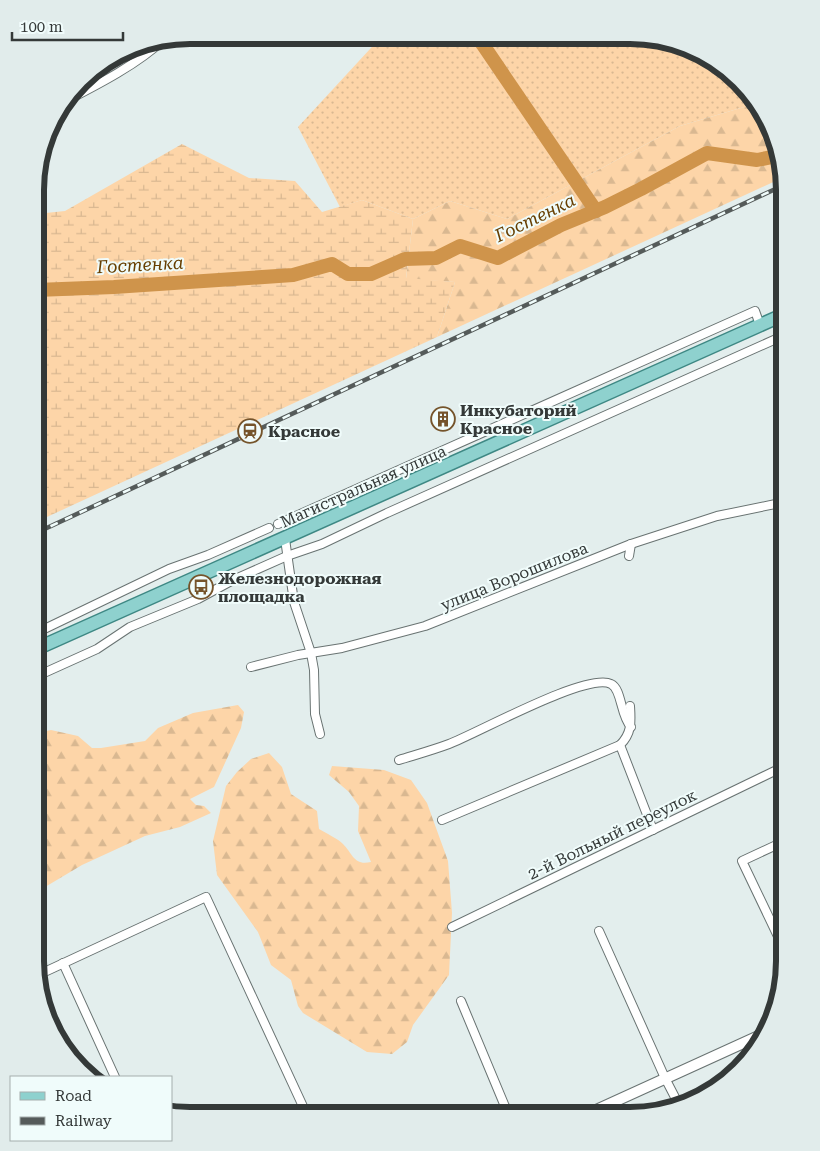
<svg xmlns="http://www.w3.org/2000/svg" width="820" height="1151" viewBox="0 0 820 1151" font-family="'Roboto Serif',serif">
	<style>
		.grass { fill: url(#grass-dots) }
		.forest { fill: url(#forest-firs) }
		.wetland { fill: url(#wetland-marsh) }
		.lines { fill: none; stroke-linecap: round; stroke-linejoin: round }
		.river { stroke: #cf944b; stroke-width: 14 }
		.minor-casing { stroke: #697372; stroke-width: 10 }
		.tertiary-casing { stroke: #697372; stroke-width: 12 }
		.primary-casing { stroke: #3e8884; stroke-width: 15 }
		.minor { stroke: #fff; stroke-width: 8 }
		.tertiary { stroke: #fff; stroke-width: 10 }
		.primary { stroke: #8ed1ce; stroke-width: 12 }
		.rail-casing { stroke: #555b5a; stroke-width: 4.5 }
		.rail { stroke: #f0fcfb; stroke-width: 2.5; stroke-dasharray: 8; stroke-linecap: butt }
		.labels { text-anchor: middle; stroke-width: 4; stroke-linejoin: round; paint-order: stroke }
		.poi-label { font-size: 16px; font-weight: bold; fill: #343938; stroke: #f0fcfb; text-anchor: start }
		.street-label { font-size: 16px; fill: #343938; stroke: #f0fcfb }
		.water-label { font-size: 18px; font-style: italic; fill: #673f02; stroke: #f0fcfb }
		.rim { fill: none; stroke: #343938; stroke-width: 6 }
	</style>
	<defs>
		<pattern id="grass-dots" width="8" height="8" patternUnits="userSpaceOnUse" patternTransform="scale(1.25)"><rect width="8" height="8" fill="#fdd5a8"/><path d="M2 2h.1M6 6h.1" fill="none" stroke="#d9b891" stroke-width="1.8" stroke-linecap="round"/></pattern>
		<pattern id="forest-firs" width="22" height="20" patternUnits="userSpaceOnUse" patternTransform="scale(1.25)"><rect width="22" height="20" fill="#fdd5a8"/><path d="M5 1l3.5 6h-7zM16 11l3.5 6h-7z" fill="#d9b891"/></pattern>
		<pattern id="wetland-marsh" width="20" height="14" patternUnits="userSpaceOnUse" patternTransform="scale(1.25)"><rect width="20" height="14" fill="#fdd5a8"/><path d="M1 5h8M5 5V1M11 12h8M15 12V8" fill="none" stroke="#d9b891"/></pattern>
	</defs>
	<rect width="100%" height="100%" fill="#e3eeed"/>
	<path class="grass" d="M382 36H650L724 67 756 106 744 107 680 126 507 219 450 201 413 219 362 200 340 207 298 127Z"/>
	<g class="forest">
		<path d="M756 106 769 122 782 178 437 337 455 282 406 279 413 219 450 201 507 219 680 126 744 107Z"/>
		<path d="M238 705 244 712 241 728 214 787 190 799 196 805 204 806 211 813 180 827 145 836 82 865 35 893V753L42 732 51 730 78 736 92 748H101L145 741 158 728 193 713Z"/>
		<path d="M269 753 282 767 291 794 317 811 319 829C327 834 337 838 343 844 353 854 354 866 371 862L358 831 359 806 349 792 329 775 332 766 384 770 411 780 427 803 448 861 452 913 449 975 413 1025 407 1042 392 1054 367 1052 303 1013 298 1006 291 980 271 965 258 932 217 875 213 841 226 786 237 772 251 759Z"/>
	</g>
	<path class="wetland" d="M182 144 249 178 295 181 322 212 362 200 413 219 406 278 455 282 437 337 36 522V214L65 211Z"/>
	<g class="lines">
		<g class="river">
			<path d="M477 36 596 211"/>
			<path d="M36 290 114 287 293 275 332 264 348 274H371L405 259 436 258 460 246 498 258 561 225 605 207 641 189 707 153 757 160 777 156"/>
		</g>
		<g class="minor-casing">
			<g id="minor">
				<path d="M66 101C97 85 138 64 163 40"/>
				<path d="M278 524 755 311 760 325"/>
				<path d="M285 539 294 602 311 653 314 670 315 714 320 734"/>
				<path d="M629 556 631 544"/>
				<path d="M36 633 169 569 208 555 269 528"/>
				<path d="M251 667 298 655 342 648 425 626 631 544 717 516 785 502"/>
				<path d="M35 677 97 649 130 627 198 599 233 580 287 556 322 544 387 513 785 335"/>
				<path d="M630 706C631 722 632 733 620 745L653 830"/>
				<path d="M399 760C415 755 433 750 449 744 478 733 587 672 611 684 622 689 620 715 631 727"/>
				<path d="M442 820 620 745"/>
				<path d="M452 927 785 766"/>
				<path d="M599 931 665 1078 679 1105"/>
				<path d="M785 951 742 861 785 841"/>
				<path d="M63 963 115 1077"/>
				<path d="M38 975 206 897 307 1115"/>
				<path d="M461 1001 509 1116"/>
			</g>
		</g>
		<g class="tertiary-casing">
			<path id="tertiary" d="M583 1116 763 1034"/>
		</g>
		<g class="primary-casing">
			<path id="primary" d="M36 649 785 314"/>
		</g>
		<use href="#minor" class="minor"/>
		<use href="#tertiary" class="tertiary"/>
		<use href="#primary" class="primary"/>
		<g class="rail-casing">
			<path id="rail" d="M36 533 784 185"/>
		</g>
		<use href="#rail" class="rail"/>
	</g>
	<defs>
		<g id="building-ring" transform="scale(1.25)"><circle r="9.5" fill="#f0fcfb" stroke="#75542b" stroke-width="1.5"/><path d="M-4-6H4V6H1V3H-1V6H-4ZM-2.5-4.3h1.7v1.8h-1.7ZM.8-4.3h1.7v1.8H.8ZM-2.5-1h1.7V.8h-1.7ZM.8-1h1.7V.8H.8Z" fill="#75542b"/></g>
		<g id="station-ring" transform="scale(1.25)"><circle r="9.5" fill="#f0fcfb" stroke="#75542b" stroke-width="1.5"/><path d="M-3-6H3Q5-6 5-4V2Q5 4 3 4L4.5 6H3L1.5 4h-3L-3 6H-4.5L-3 4Q-5 4-5 2V-4Q-5-6-3-6ZM-3.5-4v3h7v-3ZM-3.5 1v1.5H-2V1ZM2 1v1.5H3.5V1Z" fill="#75542b"/></g>
		<g id="bus-ring" transform="scale(1.25)"><circle r="9.5" fill="#f0fcfb" stroke="#75542b" stroke-width="1.5"/><path d="M-5-6H5V4H4V6H2V4H-2V6H-4V4H-5ZM-3.5-4V0h7V-4ZM-3.5 1.2v1.5H-2V1.2ZM2 1.2v1.5H3.5V1.2Z" fill="#75542b"/></g>
	</defs>
	<g fill-rule="evenodd">
		<use href="#building-ring" x="443" y="419"/>
		<use href="#station-ring" x="250" y="431"/>
		<use href="#bus-ring" x="201" y="587"/>
	</g>
	<g class="labels">
		<g class="poi-label">
			<text x="460" y="416">Инкубаторий<tspan x="460" dy="18">Красное</tspan></text>
			<text x="268" y="437">Красное</text>
			<text x="218" y="584">Железнодорожная<tspan x="218" dy="18">площадка</tspan></text>
		</g>
		<g class="street-label">
			<text transform="translate(363 486) rotate(-24)" y="6">Магистральная улица</text>
			<text transform="translate(514 576) rotate(-22)" y="6">улица Ворошилова</text>
			<text transform="translate(612 834) rotate(-26)" y="6">2-й Вольный переулок</text>
		</g>
		<g class="water-label">
			<text transform="translate(535 218) rotate(-26)" y="6">Гостенка</text>
			<text transform="translate(140 265) rotate(-3)" y="6">Гостенка</text>
		</g>
	</g>
	<path d="M0 0H820V1151H0ZM190 44H630A146 146 0 0 1 776 190V961A146 146 0 0 1 630 1107H190A146 146 0 0 1 44 961V190A146 146 0 0 1 190 44Z" fill="#e1eceb" fill-rule="evenodd"/>
	<path class="rim" d="M190 44H630A146 146 0 0 1 776 190V961A146 146 0 0 1 630 1107H190A146 146 0 0 1 44 961V190A146 146 0 0 1 190 44Z"/>
	<rect x="10" y="1076" width="162" height="65" fill="#f0fcfb" stroke="#a5aead"/>
	<rect x="20" y="1092" width="25" height="8" fill="#8ed1ce" stroke="#a5aead"/>
	<text x="55" y="1101" font-size="15" fill="#343938">Road</text>
	<rect x="20" y="1117" width="25" height="8" fill="#555b5a" stroke="#a5aead"/>
	<text x="55" y="1126" font-size="15" fill="#343938">Railway</text>
	<path d="M12 32v8h111v-8" fill="none" stroke="#343938" stroke-width="2.5"/>
	<text x="20" y="32" font-size="15" fill="#343938" stroke="#f0fcfb" stroke-width="4" paint-order="stroke">100 m</text>
</svg>
